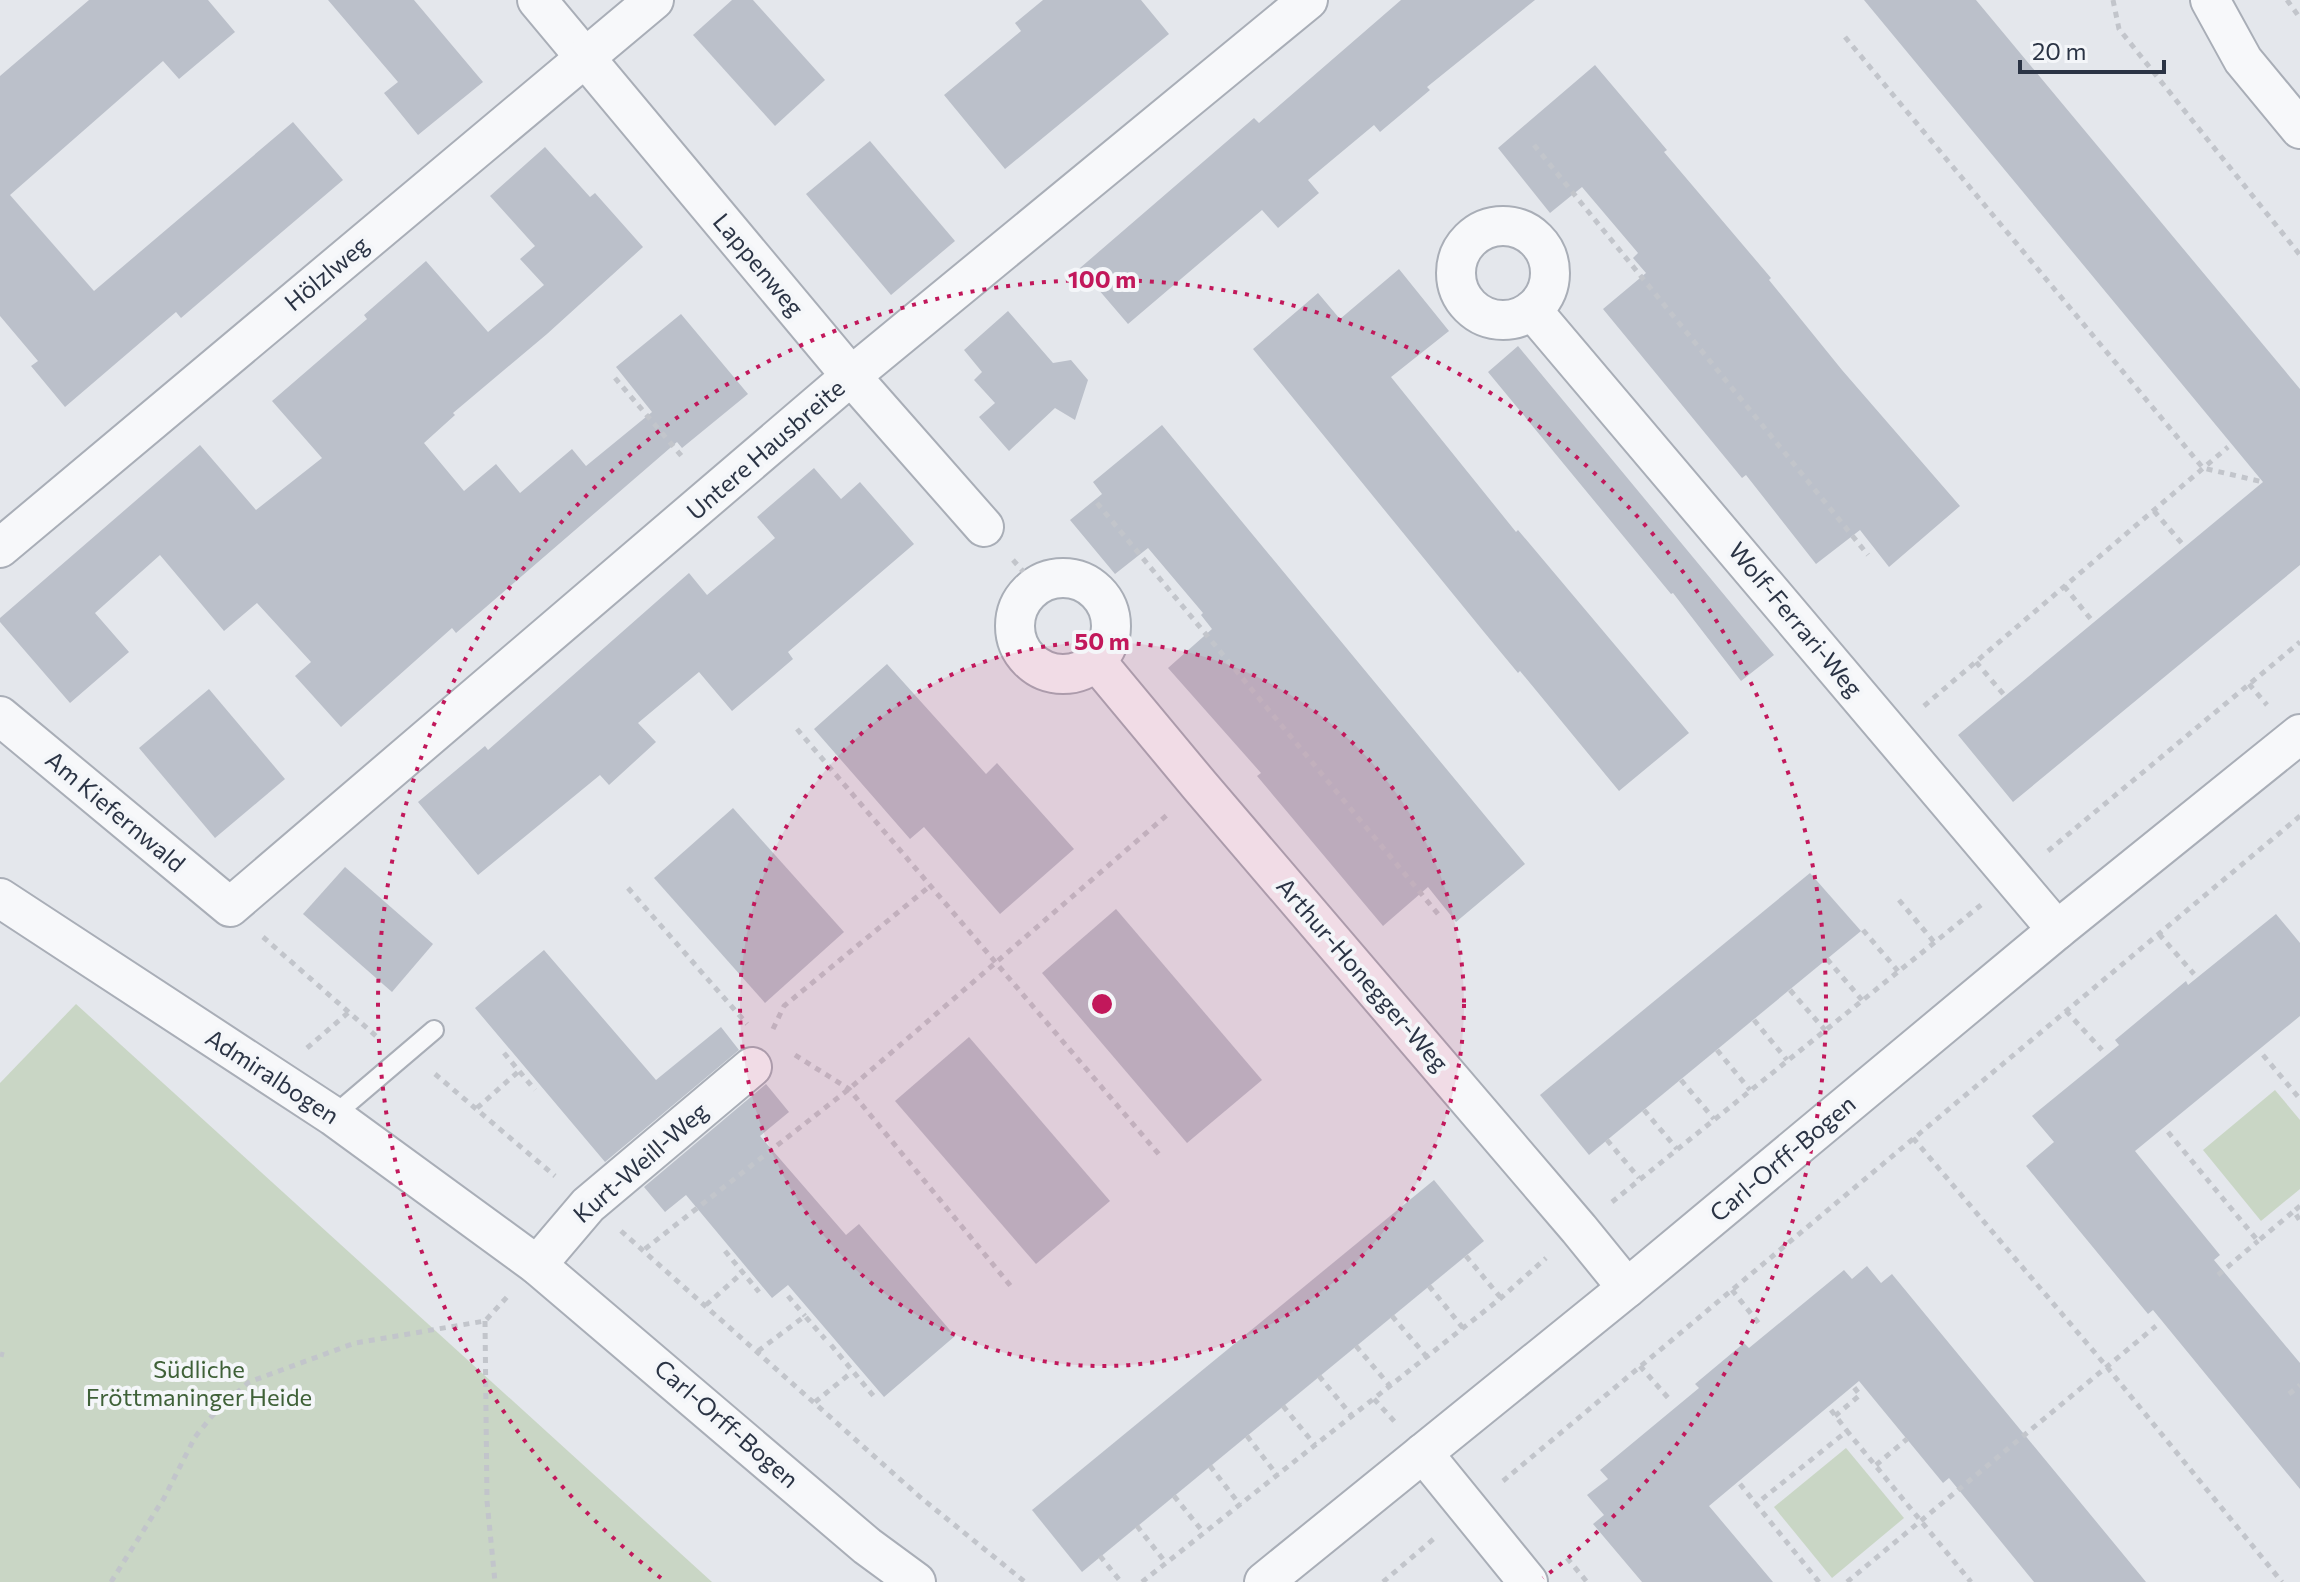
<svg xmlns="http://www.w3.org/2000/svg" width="2300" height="1582" viewBox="0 0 2300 1582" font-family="Commissioner,sans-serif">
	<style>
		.green { fill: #c9d6c5 }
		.building { fill: #bbc0ca }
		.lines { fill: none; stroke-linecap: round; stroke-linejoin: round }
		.lane-casing { stroke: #a9aeb7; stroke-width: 22 }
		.street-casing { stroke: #a9aeb7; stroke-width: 42 }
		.path { stroke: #c2c5cb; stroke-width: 5; stroke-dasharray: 6 6; stroke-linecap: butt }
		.lane { stroke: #f7f8fa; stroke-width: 18 }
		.street { stroke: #f7f8fa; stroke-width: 38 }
		.ring { fill: none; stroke: #c2185b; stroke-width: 4; stroke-dasharray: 4 8 }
		.labels { text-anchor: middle; stroke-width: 8; stroke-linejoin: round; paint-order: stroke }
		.street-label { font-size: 24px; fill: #2b3445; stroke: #f4f6f9 }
		.park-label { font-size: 24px; fill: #3f6138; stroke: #f4f6f9 }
		.centre { fill: #c2185b; stroke: #f4f6f9; stroke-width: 4 }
		.ring-label { font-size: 24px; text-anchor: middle; font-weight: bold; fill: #c2185b; stroke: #f4f6f9; stroke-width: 8; stroke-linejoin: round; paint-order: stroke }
	</style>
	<rect width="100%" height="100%" fill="#e4e7ec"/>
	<g class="green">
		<path d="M76 1004 712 1582H0V1083Z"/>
		<path d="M2275 1090 2300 1120V1189L2261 1221 2203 1150Z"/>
		<path d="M1846 1448 1904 1518 1832 1578 1774 1507Z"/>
	</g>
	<g class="building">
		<path d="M89 0H208L235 32 179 79 163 61 10 195 94 291 293 122 343 180 181 318 176 312 65 407 31 366 38 361 0 316V76Z"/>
		<path d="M328 0H414L483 82 418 135 384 93 398 82Z"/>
		<path d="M732 0H753L825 80 775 126 693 35Z"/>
		<path d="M1043 0H1141L1169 34 1005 169 944 95 1021 31 1015 23Z"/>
		<path d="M1401 0H1535L1427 87 1430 90 1380 132 1374 125 1308 180 1319 193 1278 228 1262 210 1128 324 1080 268 1254 118 1259 123Z"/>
		<path d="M1864 0H1976L2300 389V565L2013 802 1958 735 2263 482Z"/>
		<path d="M1595 65 1667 150 1664 152 1771 278 1769 280 1842 370 1960 506 1889 567 1860 530 1816 564 1746 475 1742 478 1603 309 1646 273 1633 258 1638 253 1582 187 1550 213 1498 148Z"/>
		<path d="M870 141 955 241 891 295 806 194Z"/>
		<path d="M545 147 590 197 595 193 643 247 547 334 453 413 455 415 424 443 464 491 496 464 520 493 572 449 586 466 652 412 616 367 681 314 748 394 682 448 677 442 456 633 452 628 341 727 295 676 311 662 257 603 224 631 160 555 95 613 129 652 70 703 0 622V618L200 445 256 510 322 458 272 401 367 319 364 315 426 261 488 332 544 285 520 259 535 246 490 196Z"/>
		<path d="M1399 269 1449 331 1391 377 1516 532 1518 530 1689 733 1619 791 1520 671 1518 673 1484 632 1253 349 1318 293 1340 319Z"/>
		<path d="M1008 311 1053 363 1071 360 1088 380 1075 420 1055 408 1009 451 979 417 995 403 974 380 982 372 964 350Z"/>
		<path d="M1518 346 1774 655 1741 681 1673 593 1671 594 1488 372Z"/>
		<path d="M1162 425 1525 864 1456 922 1428 887 1383 926 1257 776 1261 773 1168 668 1212 629 1201 615 1203 613 1148 548 1115 574 1070 520 1102 494 1093 482Z"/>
		<path d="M814 468 841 499 860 482 914 544 788 652 793 659 732 711 699 672 638 723 656 742 609 785 600 775 478 875 418 802 485 746 488 750 689 573 707 595 775 538 757 517Z"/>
		<path d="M887 664 986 774 997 763 1074 849 1000 914 924 827 910 839 814 729Z"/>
		<path d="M209 689 285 779 215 838 139 748Z"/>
		<path d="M733 808 844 932 765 1003 654 878Z"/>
		<path d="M345 867 433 944 392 992 303 914Z"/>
		<path d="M1810 873 1861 931 1589 1155 1540 1095Z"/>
		<path d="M1116 909 1262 1080 1187 1143 1042 973Z"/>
		<path d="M2276 914 2300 943V1016L2135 1151 2220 1255 2214 1260 2300 1363V1489L2153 1310 2148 1314 2026 1166 2054 1142 2032 1116 2119 1045 2115 1040 2186 981 2188 985Z"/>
		<path d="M544 950 656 1080 721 1027 739 1050 605 1162 475 1008Z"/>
		<path d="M969 1037 1110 1201 1036 1264 895 1101Z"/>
		<path d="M766 1084 789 1112 760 1136 846 1235 859 1224 955 1336 884 1397 788 1285 772 1298 686 1195 665 1212 644 1187Z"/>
		<path d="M1434 1180 1484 1241 1082 1572 1032 1510Z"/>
		<path d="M1867 1266 1881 1283 1892 1274 2146 1582H2034L1949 1478 1943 1483 1859 1381 1709 1506 1773 1582H1642L1593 1524 1604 1515 1587 1495 1608 1479 1600 1470 1699 1388 1695 1384 1744 1343 1749 1348 1844 1270 1852 1279Z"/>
	</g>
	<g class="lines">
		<g class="lane-casing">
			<path id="lane" d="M333 1116 434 1030"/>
		</g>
		<g class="street-casing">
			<g id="street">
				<path d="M537 0 851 376 984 527"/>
				<path d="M2210 0 2243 60 2300 129"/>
				<circle cx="1503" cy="273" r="47"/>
				<path d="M1532 310 2057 930"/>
				<path d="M0 548 654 0"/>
				<circle cx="1063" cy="626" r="48"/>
				<path d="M1096 661 1200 786 1579 1229 1627 1288"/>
				<path d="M0 716 230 907 851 376 1308 0"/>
				<path d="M0 898 333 1116 537 1265 867 1546 916 1582"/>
				<path d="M537 1265 588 1205 752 1067"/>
				<path d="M1423 1453 1528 1582"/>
				<path d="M1264 1582 1627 1288 2057 930 2300 734"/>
			</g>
		</g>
		<g class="path">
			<path d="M2113 0 2119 29 2300 255"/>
			<path d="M2287 0 2300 18"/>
			<path d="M1845 37 2203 468 2263 482"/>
			<path d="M1534 145 1868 555"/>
			<path d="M615 378 685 460"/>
			<path d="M1097 503 1438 914"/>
			<path d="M2154 511 2185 547"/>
			<path d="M1013 560 1036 586"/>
			<path d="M2064 586 2094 623"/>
			<path d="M1976 662 2005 696"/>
			<path d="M2249 684 2267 705"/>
			<path d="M1924 706 2228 447"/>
			<path d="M797 729 1162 1158"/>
			<path d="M2048 851 2300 642"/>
			<path d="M628 888 747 1024"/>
			<path d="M1899 900 1934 942"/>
			<path d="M1863 930 1898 971"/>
			<path d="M2159 934 2194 974"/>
			<path d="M263 937 376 1036"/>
			<path d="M1827 959 1862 1000"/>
			<path d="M1790 990 1825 1030"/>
			<path d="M2066 1011 2102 1050"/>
			<path d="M1754 1020 1787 1060"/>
			<path d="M773 1029 784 1006 930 886"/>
			<path d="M307 1048 349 1012"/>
			<path d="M1717 1050 1750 1090"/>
			<path d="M504 1053 535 1090"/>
			<path d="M795 1055 849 1089 1014 1290"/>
			<path d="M2263 1055 2300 1099"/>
			<path d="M435 1074 555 1176"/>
			<path d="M1681 1080 1714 1119"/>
			<path d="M477 1108 519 1071"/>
			<path d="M1644 1110 1677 1149"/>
			<path d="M2168 1132 2258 1241 2294 1211"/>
			<path d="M1913 1138 2107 1367 2282 1582"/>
			<path d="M1607 1140 1639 1178"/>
			<path d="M1612 1202 1981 905"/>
			<path d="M2300 1206 2294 1211 2300 1221"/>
			<path d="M621 1231 920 1497 1025 1582"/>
			<path d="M645 1249 849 1089 1167 815"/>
			<path d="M725 1251 759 1292"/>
			<path d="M1466 1256 1501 1298"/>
			<path d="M2218 1275 2258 1241"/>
			<path d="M1429 1286 1463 1328"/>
			<path d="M1732 1290 1761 1326"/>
			<path d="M788 1296 805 1316"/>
			<path d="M706 1305 743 1272"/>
			<path d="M1392 1316 1427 1357"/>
			<path d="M485 1321 487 1501 495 1582"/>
			<path d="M831 1345 876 1399"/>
			<path d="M1356 1346 1390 1386"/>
			<path d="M758 1351 805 1316 825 1339"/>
			<path d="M0 1354 4 1355"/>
			<path d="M1640 1366 1670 1400"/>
			<path d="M1319 1376 1352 1416"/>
			<path d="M2289 1394 2300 1385"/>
			<path d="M1374 1399 1395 1422"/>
			<path d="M815 1402 852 1372"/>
			<path d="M1283 1406 1315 1445"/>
			<path d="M1831 1410 1847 1431"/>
			<path d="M1835 1416 1860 1395 1853 1386"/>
			<path d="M1247 1436 1277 1475"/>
			<path d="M1876 1465 1907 1439"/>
			<path d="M1210 1466 1240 1505"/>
			<path d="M1503 1481 2300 816"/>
			<path d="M1740 1484 1756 1504"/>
			<path d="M1174 1496 1204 1533"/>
			<path d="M1137 1526 1166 1563"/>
			<path d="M1100 1556 1121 1582"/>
			<path d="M1567 1558 1587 1582"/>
			<path d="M111 1582 164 1498 195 1437 217 1410 249 1382 355 1343 485 1321 507 1297"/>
			<path d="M1142 1582 1501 1298 1546 1258"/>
			<path d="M1383 1582 1437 1536"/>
			<path d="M1819 1582 1756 1504 1847 1431 1971 1582"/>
			<path d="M1847 1582 2156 1326"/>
		</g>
		<use href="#lane" class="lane"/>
		<use href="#street" class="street"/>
	</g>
	<circle cx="1102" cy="1004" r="362" fill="#c2185b" fill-opacity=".12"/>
	<g class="ring">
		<circle cx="1102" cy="1004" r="362"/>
		<path d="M661 1578A724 724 0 1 1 1543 1578"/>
	</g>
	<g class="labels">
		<g class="street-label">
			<text transform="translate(758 265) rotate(50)" y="8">Lappenweg</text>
			<text transform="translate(327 274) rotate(-40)" y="8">Hölzlweg</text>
			<text transform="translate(766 450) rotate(-41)" y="8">Untere Hausbreite</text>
			<text transform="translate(1795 620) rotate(50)" y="8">Wolf-Ferrari-Weg</text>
			<text transform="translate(115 812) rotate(40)" y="8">Am Kiefernwald</text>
			<text transform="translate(1362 975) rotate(49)" y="8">Arthur-Honegger-Weg</text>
			<text transform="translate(272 1077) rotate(33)" y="8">Admiralbogen</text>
			<text transform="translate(1783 1159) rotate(-40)" y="8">Carl-Orff-Bogen</text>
			<text transform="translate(641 1163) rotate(-41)" y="8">Kurt-Weill-Weg</text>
			<text transform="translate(726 1424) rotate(41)" y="8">Carl-Orff-Bogen</text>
		</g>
		<g class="park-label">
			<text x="199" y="1378">Südliche<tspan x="199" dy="28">Fröttmaninger Heide</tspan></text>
		</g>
	</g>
	<circle cx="1102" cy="1004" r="12" class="centre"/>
	<g class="ring-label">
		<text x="1102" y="288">100 m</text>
		<text x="1102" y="650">50 m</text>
	</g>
	<path d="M2020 60v12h144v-12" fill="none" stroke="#2b3445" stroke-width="4"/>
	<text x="2032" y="60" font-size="24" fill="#2b3445" stroke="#f4f6f9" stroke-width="6" paint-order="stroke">20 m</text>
</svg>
